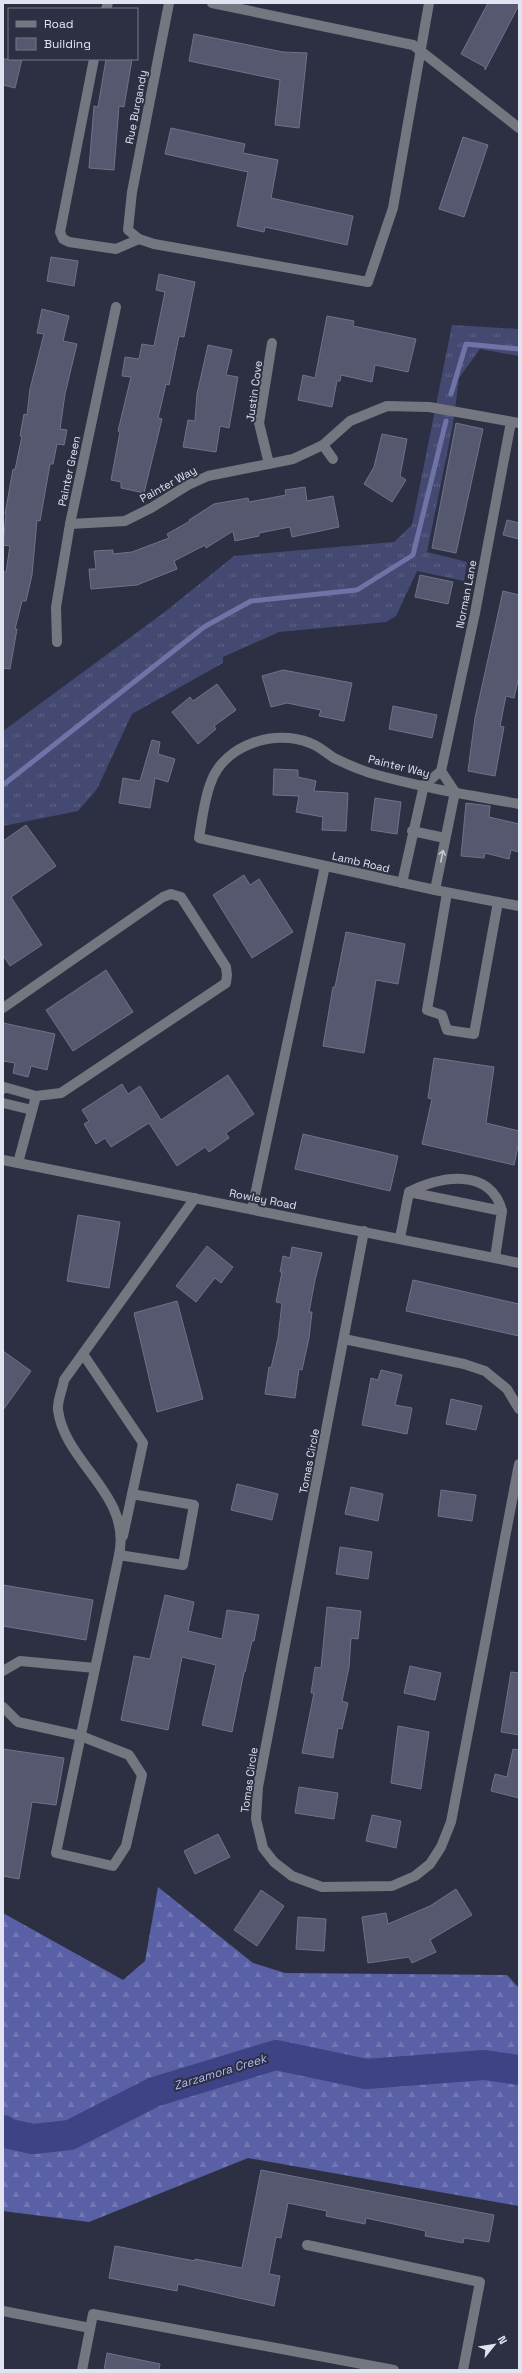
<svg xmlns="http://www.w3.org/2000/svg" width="522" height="2373" viewBox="0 0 522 2373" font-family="'Space Grotesk',sans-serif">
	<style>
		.grass { fill: url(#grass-tufts) }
		.forest { fill: url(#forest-firs) }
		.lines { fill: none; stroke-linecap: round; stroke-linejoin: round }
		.stream { stroke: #6f73a6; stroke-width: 5 }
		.river { stroke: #3e4386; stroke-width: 30 }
		.building { fill: #55586e; stroke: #6f738a }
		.minor { stroke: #747680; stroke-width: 10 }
		.oneway { stroke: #c6c8d4 }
		.labels { text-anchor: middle; stroke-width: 4; stroke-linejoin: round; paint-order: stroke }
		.street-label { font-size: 11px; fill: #e1e3f0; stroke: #2d3043 }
		.water-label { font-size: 12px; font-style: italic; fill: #b0b9f4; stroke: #2d3043 }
	</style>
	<defs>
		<pattern id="grass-tufts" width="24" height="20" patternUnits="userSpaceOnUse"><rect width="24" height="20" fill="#444972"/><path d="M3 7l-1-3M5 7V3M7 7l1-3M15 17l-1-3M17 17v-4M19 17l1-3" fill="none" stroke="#5f6386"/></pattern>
		<pattern id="forest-firs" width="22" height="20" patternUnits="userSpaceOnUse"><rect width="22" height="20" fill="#5960a6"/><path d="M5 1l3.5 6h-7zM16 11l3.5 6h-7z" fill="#7177b3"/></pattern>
	</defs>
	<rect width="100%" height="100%" fill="#2d3043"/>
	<path class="grass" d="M452 325 519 329V356L480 349 459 378 453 424 427 552 467 562 464 581 417 571 396 616 386 622 279 632 223 657V663L132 714 97 789 78 811 3 826V731L166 611 234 556 394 542 412 525Z"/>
	<path class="forest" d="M158 1887 253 1963 285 1973 507 1975 519 1988V2206L248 2158 89 2222 3 2211V1913L123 1980 145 1961Z"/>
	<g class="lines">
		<g class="stream">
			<path d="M451 394 466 344 519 349"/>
			<path d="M3 785 204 627 251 601 357 590 413 555 446 421"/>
		</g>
		<path class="river" d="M3 2130 10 2134 33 2139 70 2135 154 2092 276 2055 366 2074 484 2065 519 2070"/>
	</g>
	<g class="building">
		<path d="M488 3H519V5L485 70V67L461 54Z"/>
		<path d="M194 34 283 52 307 53 299 128 275 125 280 80 189 61Z"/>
		<path d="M3 59H22L15 88 3 85Z"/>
		<path d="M106 59H132L124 107 119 106 114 170 89 168 94 106 98 107Z"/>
		<path d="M171 128 245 144 243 153 278 160 271 198 353 216 347 245 265 227 264 232 237 226 248 172 165 154Z"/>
		<path d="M463 137 488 145 464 217 439 209Z"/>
		<path d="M51 257 78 261 74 286 47 281Z"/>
		<path d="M159 274 195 282 184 337 179 336 169 385 166 384 158 418 162 419 144 493 121 488V482L111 480 120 432 118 431 131 377 122 376 125 357 139 359 142 344 154 346 165 292 156 290Z"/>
		<path d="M42 309 69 316 63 341 77 344 65 394 60 429 67 430 64 445 57 444 53 464H50L40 521 37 520 32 575 26 601H22L15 629H17L10 669 3 668V572H6L10 546 3 545 6 514H5L13 469 15 470 22 436H20L24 414 27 415 30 389 44 334 37 333Z"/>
		<path d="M327 316 354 321 353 326 416 339 408 372 375 365 372 382 341 375 340 381H337L332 407 298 400 303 375 315 378Z"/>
		<path d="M208 345 232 350 226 375 238 377 229 428 220 426 216 452 183 447 188 420 195 421 197 394Z"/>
		<path d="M456 423 483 429 456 553 432 548Z"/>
		<path d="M382 434 407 439 400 476 406 480 392 502 364 484 374 467Z"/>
		<path d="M305 487 307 501 333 496 339 527 292 537 290 527 259 533V536L235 541 233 531 206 548 205 545 174 561 177 569 137 585 91 589 89 569H96L94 551 113 550V554L132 552 169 538 167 534 190 521 189 520 214 504 248 498 249 502 286 495 285 490Z"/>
		<path d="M507 520 519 523V539L503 535Z"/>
		<path d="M420 575 453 582 448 604 415 597Z"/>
		<path d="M503 591 519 595V676L514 698 506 696 500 726 504 727 495 776 468 771 475 718Z"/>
		<path d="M283 670 352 683 344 721 319 716 321 710 287 703 271 707 262 676Z"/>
		<path d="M217 684 236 710 214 726 216 729 198 744 172 712 190 697 193 701Z"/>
		<path d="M393 706 437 715 432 738 389 729Z"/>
		<path d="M152 740 160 742 158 754 175 759 168 782 155 778 150 808 119 803 123 778 140 781Z"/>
		<path d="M274 769 298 770V777L316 781 314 791 348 793 346 831 322 830 323 817 296 812 299 796 273 795Z"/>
		<path d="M375 798 401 802 397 834 371 830Z"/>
		<path d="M466 803 490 806 489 817 519 824V852L511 850 509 859 485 853 484 858 461 856Z"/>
		<path d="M26 825 56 866 11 897 42 945 10 966 3 955V841Z"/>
		<path d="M244 875 250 885 259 879 293 932 252 958 213 895Z"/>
		<path d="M346 932 405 944 398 984 376 980 364 1053 323 1046 333 987H335Z"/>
		<path d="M106 970 133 1012 73 1051 46 1010Z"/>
		<path d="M3 1023 55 1034 47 1070 31 1066 28 1077 13 1073 15 1063 3 1061Z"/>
		<path d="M434 1058 494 1067 486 1123 519 1131V1142L514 1165 422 1144 432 1099 428 1098Z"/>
		<path d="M228 1075 254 1114 226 1133 229 1138 209 1152 205 1147 177 1166 149 1123 111 1147 105 1138 96 1144 84 1124 89 1121 82 1110 122 1084 128 1094 140 1086 161 1120Z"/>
		<path d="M303 1134 398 1156 390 1191 295 1169Z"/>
		<path d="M78 1215 120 1222 109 1288 67 1281Z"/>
		<path d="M207 1246 233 1267 221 1283 215 1278 196 1302 176 1286Z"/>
		<path d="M292 1247 322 1253 315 1280 309 1312H312L309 1338 302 1370 299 1369 295 1398 265 1394 269 1367 271 1368 278 1338 282 1303 276 1302 282 1272H280L283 1256 290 1258Z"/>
		<path d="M413 1280 519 1304V1336L406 1311Z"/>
		<path d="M177 1301 203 1399 157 1412 134 1313Z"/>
		<path d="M3 1351 31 1371 3 1410Z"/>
		<path d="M381 1370 402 1375 395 1405 412 1408 407 1434 362 1425 371 1378 378 1380Z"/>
		<path d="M451 1399 482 1406 476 1430 446 1424Z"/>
		<path d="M237 1484 278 1494 272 1520 231 1510Z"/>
		<path d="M351 1487 383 1494 378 1521 345 1514Z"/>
		<path d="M441 1490 476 1495 472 1521 438 1516Z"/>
		<path d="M340 1547 372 1552 368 1579 336 1574Z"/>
		<path d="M3 1585 93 1600 86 1640 3 1626Z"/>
		<path d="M165 1595 194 1602 188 1631 222 1639 227 1610 259 1615 254 1641H252L245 1672H244L232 1732 202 1725 216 1665 182 1657 168 1730 121 1720 134 1656 150 1659Z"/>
		<path d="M327 1607 361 1611 358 1639 351 1638 349 1667 342 1701 348 1703 342 1729 338 1728 333 1758 302 1753 314 1693H311L315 1667 321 1668Z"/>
		<path d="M410 1666 441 1673 435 1700 404 1693Z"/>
		<path d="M511 1672 519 1673V1735L501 1732Z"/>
		<path d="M398 1726 429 1732 421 1789 391 1783Z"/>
		<path d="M3 1749 64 1758 56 1805 32 1802 19 1879 3 1876Z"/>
		<path d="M513 1749 519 1750V1798L491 1791 495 1774 507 1777Z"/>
		<path d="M299 1787 338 1793 334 1819 295 1813Z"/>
		<path d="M372 1815 401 1821 396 1848 366 1841Z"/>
		<path d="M218 1834 230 1857 195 1874 184 1851Z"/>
		<path d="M456 1889 472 1915 430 1940 436 1952 412 1963 409 1957 368 1963 362 1917 386 1913 388 1924 430 1906Z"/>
		<path d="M261 1890 284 1906 257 1946 234 1930Z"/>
		<path d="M298 1917 326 1919 324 1951 296 1949Z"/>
		<path d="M261 2170 494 2215 489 2242 464 2238 463 2243 425 2236 426 2231 366 2218 365 2224 326 2216 327 2211 288 2203 281 2238 276 2237 269 2274 280 2276 274 2306 178 2284 177 2291 109 2278 115 2246 195 2261V2259L242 2268Z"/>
		<path d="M107 2353 160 2364 159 2370H104Z"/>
	</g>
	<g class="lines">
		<g class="minor">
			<path d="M169 3 132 192 128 230 139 239 154 244 368 282 393 208 429 3"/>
			<path d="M212 3 413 45 519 128"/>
			<path d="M106 9 108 3"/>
			<path d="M94 59 60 232 63 239 69 242 116 249 139 239"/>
			<path d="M323 445 333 459"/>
			<path d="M269 464 259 423 272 343"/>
			<path d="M70 524 125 521 151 508 188 485 208 476 293 459 323 445 350 421 387 406 429 407 519 423"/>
			<path d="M57 642 56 607 70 524 116 307"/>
			<path d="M519 804C469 795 419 787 370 773 358 769 344 763 334 758 326 753 319 746 310 743 275 729 225 744 211 782 204 800 202 820 199 838L435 890 519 906"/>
			<path d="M412 831 445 838"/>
			<path d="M402 883 424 785 441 771 475 613 511 422"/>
			<path d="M435 890 455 792 441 771"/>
			<path d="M447 893 427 1010 442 1015 447 1030 474 1034 498 902"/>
			<path d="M3 1008 163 897 171 894 181 897 226 967 227 975 226 983 61 1093 36 1096"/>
			<path d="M3 1089 4 1087 36 1096 18 1163"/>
			<path d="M3 1103 32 1110"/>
			<path d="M3 1160 519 1263"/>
			<path d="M409 1192C439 1176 491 1167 502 1211"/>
			<path d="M252 1209 325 866"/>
			<path d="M364 1231 258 1787 256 1819 263 1848 274 1862 292 1876 322 1887 392 1886 415 1876 430 1864 441 1847 451 1822 519 1464"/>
			<path d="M400 1238 409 1192 502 1211 495 1258"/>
			<path d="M344 1339 464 1364 485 1371 507 1389 519 1409"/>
			<path d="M83 1354 143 1443 123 1536"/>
			<path d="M119 1555 183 1565 194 1505 132 1494"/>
			<path d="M3 1671 20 1661 95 1668"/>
			<path d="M3 1707 18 1722 81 1736 129 1755 142 1775 126 1846 113 1866 56 1853 119 1555C132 1494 65 1464 58 1410 57 1401 63 1388 64 1380L195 1198"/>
			<path d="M307 2245 480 2282 463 2370"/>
			<path d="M3 2311 90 2328"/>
			<path d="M82 2370 93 2314 394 2370"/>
		</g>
	</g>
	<defs><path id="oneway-shaft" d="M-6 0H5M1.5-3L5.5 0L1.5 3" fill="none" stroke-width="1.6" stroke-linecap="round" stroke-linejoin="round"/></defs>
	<use class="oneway" href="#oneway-shaft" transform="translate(442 856) rotate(-79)"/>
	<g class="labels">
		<g class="street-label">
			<text transform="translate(136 107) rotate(-79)" y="4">Rue Burgandy</text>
			<text transform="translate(254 391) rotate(-82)" y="4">Justin Cove</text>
			<text transform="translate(69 471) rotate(-78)" y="4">Painter Green</text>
			<text transform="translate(168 484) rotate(-29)" y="4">Painter Way</text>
			<text transform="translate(466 594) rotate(-79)" y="4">Norman Lane</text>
			<text transform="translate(399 766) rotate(14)" y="4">Painter Way</text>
			<text transform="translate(361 862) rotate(13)" y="4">Lamb Road</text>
			<text transform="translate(263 1199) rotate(11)" y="4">Rowley Road</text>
			<text transform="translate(309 1461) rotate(-79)" y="4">Tomas Circle</text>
			<text transform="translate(249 1780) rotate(-82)" y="4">Tomas Circle</text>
		</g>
		<g class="water-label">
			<text transform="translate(220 2072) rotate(-17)" y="4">Zarzamora Creek</text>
		</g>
	</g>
	<rect width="522" height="2373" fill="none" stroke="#e1e3f0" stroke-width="8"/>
	<rect x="8" y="8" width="130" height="52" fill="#2d3043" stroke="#757888"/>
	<rect x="16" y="21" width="20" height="6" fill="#747680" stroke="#757888"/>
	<text x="44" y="28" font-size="12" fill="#e1e3f0">Road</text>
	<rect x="16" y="38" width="20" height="12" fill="#55586e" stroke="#757888"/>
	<text x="44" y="48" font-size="12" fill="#e1e3f0">Building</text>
	<g transform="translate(494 2345) rotate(60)" stroke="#2d3043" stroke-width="3" paint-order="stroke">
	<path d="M0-3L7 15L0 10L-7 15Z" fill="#e1e3f0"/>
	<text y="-6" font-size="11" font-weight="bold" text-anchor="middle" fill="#e1e3f0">N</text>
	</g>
</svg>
